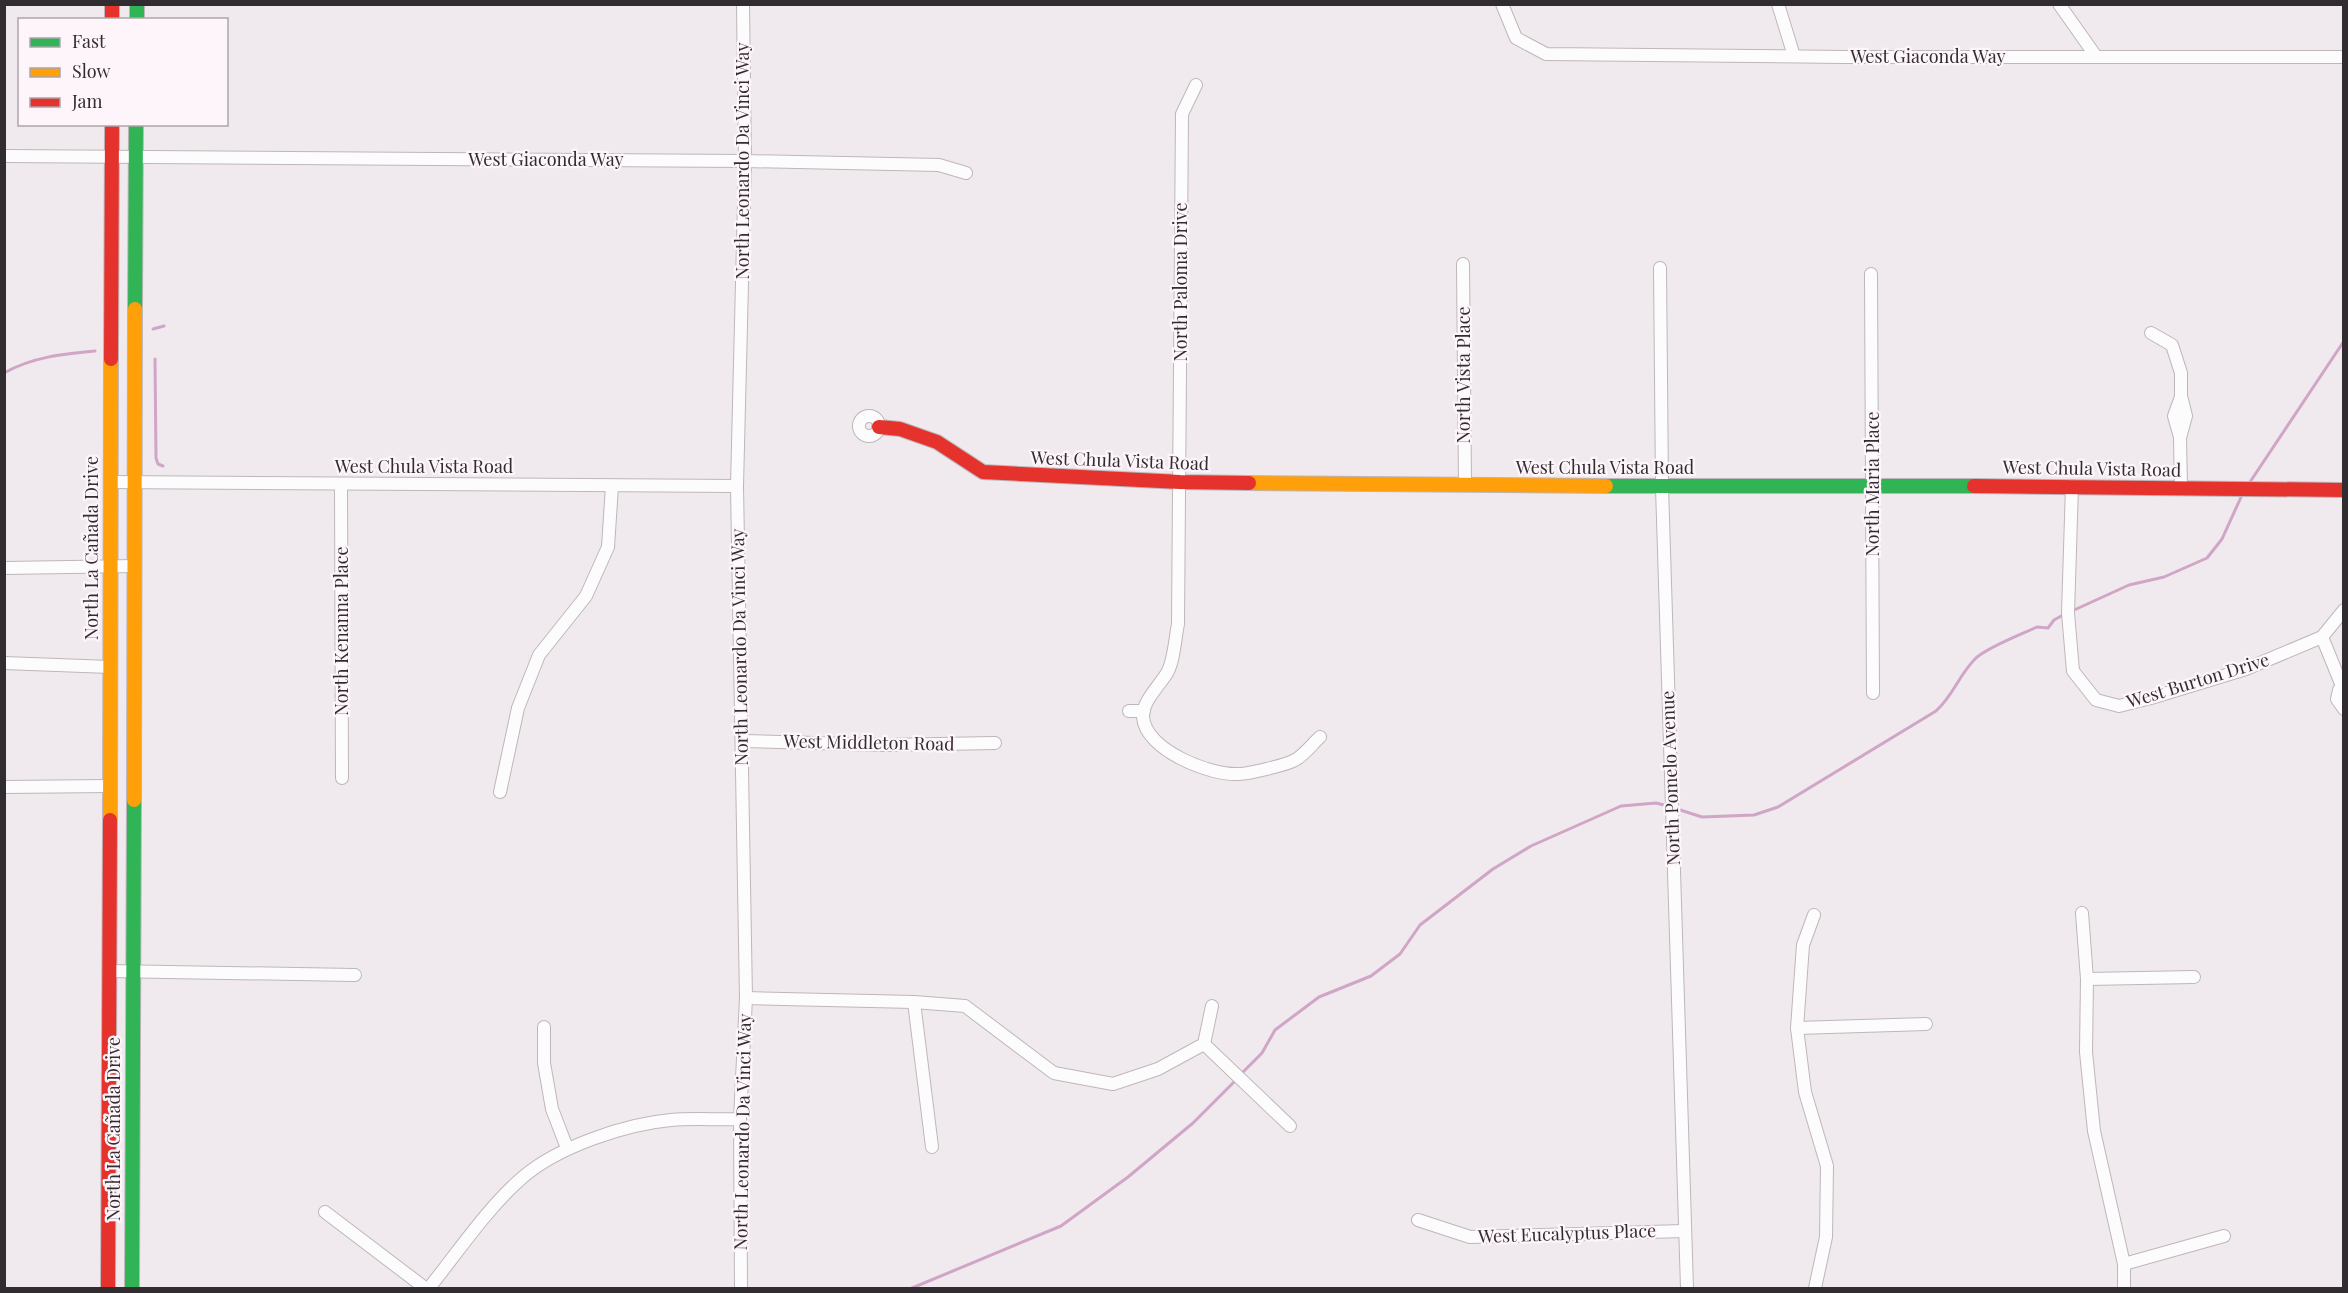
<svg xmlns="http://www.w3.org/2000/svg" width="2348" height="1293" viewBox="0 0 2348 1293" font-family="'Playfair Display',serif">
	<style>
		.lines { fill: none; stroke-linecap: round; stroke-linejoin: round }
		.stream { stroke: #d0a5c5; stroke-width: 3 }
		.street-casing { stroke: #bdb7bb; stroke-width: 14 }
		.fast-casing { stroke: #bdb7bb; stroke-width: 16 }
		.slow-casing { stroke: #bdb7bb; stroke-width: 16 }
		.jam-casing { stroke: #bdb7bb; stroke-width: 16 }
		.street { stroke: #fdfcfd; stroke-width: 12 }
		.fast { stroke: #30b455; stroke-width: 14 }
		.slow { stroke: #ff9f0a; stroke-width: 14 }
		.jam { stroke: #e5322d; stroke-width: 14 }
		.labels { text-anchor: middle; stroke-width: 4.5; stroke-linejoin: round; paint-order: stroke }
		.street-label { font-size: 18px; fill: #312c30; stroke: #fef5fb }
	</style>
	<rect width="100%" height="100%" fill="#f0eaef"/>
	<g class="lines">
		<g class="stream">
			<path d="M153 329 164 326"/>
			<path d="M155 359 156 458 158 464 163 466"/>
			<path d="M4 373C32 357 63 354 95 351"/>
			<path d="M2250 482 2344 341"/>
			<path d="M2072 611 2129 585 2164 577 2207 558 2222 539 2242 495"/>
			<path d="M1674 808 1702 817 1754 815 1778 807 1936 711C1953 696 1959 675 1975 659 1985 648 2022 634 2037 627L2048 628 2054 620 2063 615"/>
			<path d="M1241 1074 1262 1053 1275 1030 1319 997 1371 976 1400 954 1420 925 1493 869 1531 846 1621 806 1656 803 1668 806"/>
			<path d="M912 1288 1061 1226 1128 1177 1193 1123 1237 1079"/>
		</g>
		<g class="street-casing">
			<g id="street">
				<path d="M1502 4 1516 38 1546 54 1844 57H2344"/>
				<path d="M1778 4 1794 56"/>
				<path d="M2059 4 2095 55"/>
				<path d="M1196 85 1182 114 1178 624C1175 639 1174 661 1167 673 1159 686 1142 702 1143 717 1145 750 1211 776 1239 774 1248 774 1285 765 1293 761 1303 757 1312 744 1320 737"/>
				<path d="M4 156 745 161 939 165 966 173"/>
				<path d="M1463 264 1465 485"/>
				<path d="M1660 268 1662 487 1687 1288"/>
				<path d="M1871 274 1873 693"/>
				<path d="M2151 333 2172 345 2181 373V396L2186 416 2180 438 2181 488"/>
				<circle cx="869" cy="426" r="10"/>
				<path d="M2180 437 2174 416 2181 397"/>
				<path d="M111 482 737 486"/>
				<path d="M341 485 342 778"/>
				<path d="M2072 486 2068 613 2073 671 2096 700 2119 706 2151 698 2246 669 2322 637 2344 610"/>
				<path d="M4 568 135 566"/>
				<path d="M2322 637 2342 686"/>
				<path d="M4 663 110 667"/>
				<path d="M2344 685 2339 690 2337 699 2344 709"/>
				<path d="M1129 711H1144"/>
				<path d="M743 741 884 745 995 743"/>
				<path d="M4 787 109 786"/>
				<path d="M500 792 518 708 539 655 586 596 608 547 612 486"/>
				<path d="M2082 913 2087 979 2086 1052 2094 1131 2124 1264V1288"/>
				<path d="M1814 915 1803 945 1797 1028 1805 1092 1827 1166 1826 1237 1815 1288"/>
				<path d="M109 971 355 975"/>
				<path d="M2087 979 2194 977"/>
				<path d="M746 998 914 1002 965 1006 1054 1073 1113 1084 1158 1069 1204 1044 1212 1006"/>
				<path d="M914 1002 932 1147"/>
				<path d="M544 1027V1063L552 1109 567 1148"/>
				<path d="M1797 1028 1926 1024"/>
				<path d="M1204 1044 1290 1126"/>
				<path d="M325 1212 425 1288"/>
				<path d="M1418 1220 1470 1237 1684 1231"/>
				<path d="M2124 1264 2224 1236"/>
				<path d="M429 1288C458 1252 488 1207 523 1177 558 1147 625 1124 671 1120 694 1118 717 1120 740 1119"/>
				<path d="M741 1288 740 1119 746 998 737 486 745 161 743 4"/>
			</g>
		</g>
		<g class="fast-casing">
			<g id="fast">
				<path d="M137 4V20"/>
				<path d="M135 309 136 124"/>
				<path d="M1606 486H1974"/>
				<path d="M132 1288 134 800"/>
			</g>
		</g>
		<g class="slow-casing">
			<g id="slow">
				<path d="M1249 483 1606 486"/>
				<path d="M134 800 135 309"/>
				<path d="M110 820 111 359"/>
			</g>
		</g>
		<g class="jam-casing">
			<g id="jam">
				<path d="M112 4V20"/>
				<path d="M111 359 112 124"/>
				<path d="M879 427 900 429 937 442 983 472 1180 482 1249 483"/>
				<path d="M1974 486 2344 490"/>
				<path d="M108 1288 110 820"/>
			</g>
		</g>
		<use href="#street" class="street"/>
		<use href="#fast" class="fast"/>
		<use href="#slow" class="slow"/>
		<use href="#jam" class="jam"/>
	</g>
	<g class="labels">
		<g class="street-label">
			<text x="1928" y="63">West Giaconda Way</text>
			<text x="546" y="166">West Giaconda Way</text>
			<text transform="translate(743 161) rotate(-90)" y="6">North Leonardo Da Vinci Way</text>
			<text transform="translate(1181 282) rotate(-90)" y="6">North Paloma Drive</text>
			<text transform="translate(1464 375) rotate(-90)" y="6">North Vista Place</text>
			<text transform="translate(1120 461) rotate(2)" y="6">West Chula Vista Road</text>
			<text x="424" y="473">West Chula Vista Road</text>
			<text x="1605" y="474">West Chula Vista Road</text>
			<text transform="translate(2092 469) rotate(1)" y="6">West Chula Vista Road</text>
			<text transform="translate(1873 484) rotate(-90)" y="6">North Maria Place</text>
			<text transform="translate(92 548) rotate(-90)" y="6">North La Cañada Drive</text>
			<text transform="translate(342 631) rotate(-90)" y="6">North Kenanna Place</text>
			<text transform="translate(740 647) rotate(-91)" y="6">North Leonardo Da Vinci Way</text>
			<text transform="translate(2198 681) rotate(-17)" y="6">West Burton Drive</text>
			<text transform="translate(869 743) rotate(1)" y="6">West Middleton Road</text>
			<text transform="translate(1671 778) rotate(-92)" y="6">North Pomelo Avenue</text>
			<text transform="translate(114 1129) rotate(-90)" y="6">North La Cañada Drive</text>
			<text transform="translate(743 1132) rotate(-89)" y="6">North Leonardo Da Vinci Way</text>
			<text transform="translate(1567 1234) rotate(-2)" y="6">West Eucalyptus Place</text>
		</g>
	</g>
	<rect width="2348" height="1293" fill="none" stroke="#312c30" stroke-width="12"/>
	<rect x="18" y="18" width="210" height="108" fill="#fef5fb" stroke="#aca5aa" stroke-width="1.5"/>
	<rect x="30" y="38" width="30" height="9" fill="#30b455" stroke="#aca5aa" stroke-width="1.5"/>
	<text x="72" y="48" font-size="18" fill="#312c30">Fast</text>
	<rect x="30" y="68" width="30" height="9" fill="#ff9f0a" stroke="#aca5aa" stroke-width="1.5"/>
	<text x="72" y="78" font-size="18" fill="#312c30">Slow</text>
	<rect x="30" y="98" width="30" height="9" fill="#e5322d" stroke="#aca5aa" stroke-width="1.5"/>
	<text x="72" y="108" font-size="18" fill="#312c30">Jam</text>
</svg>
